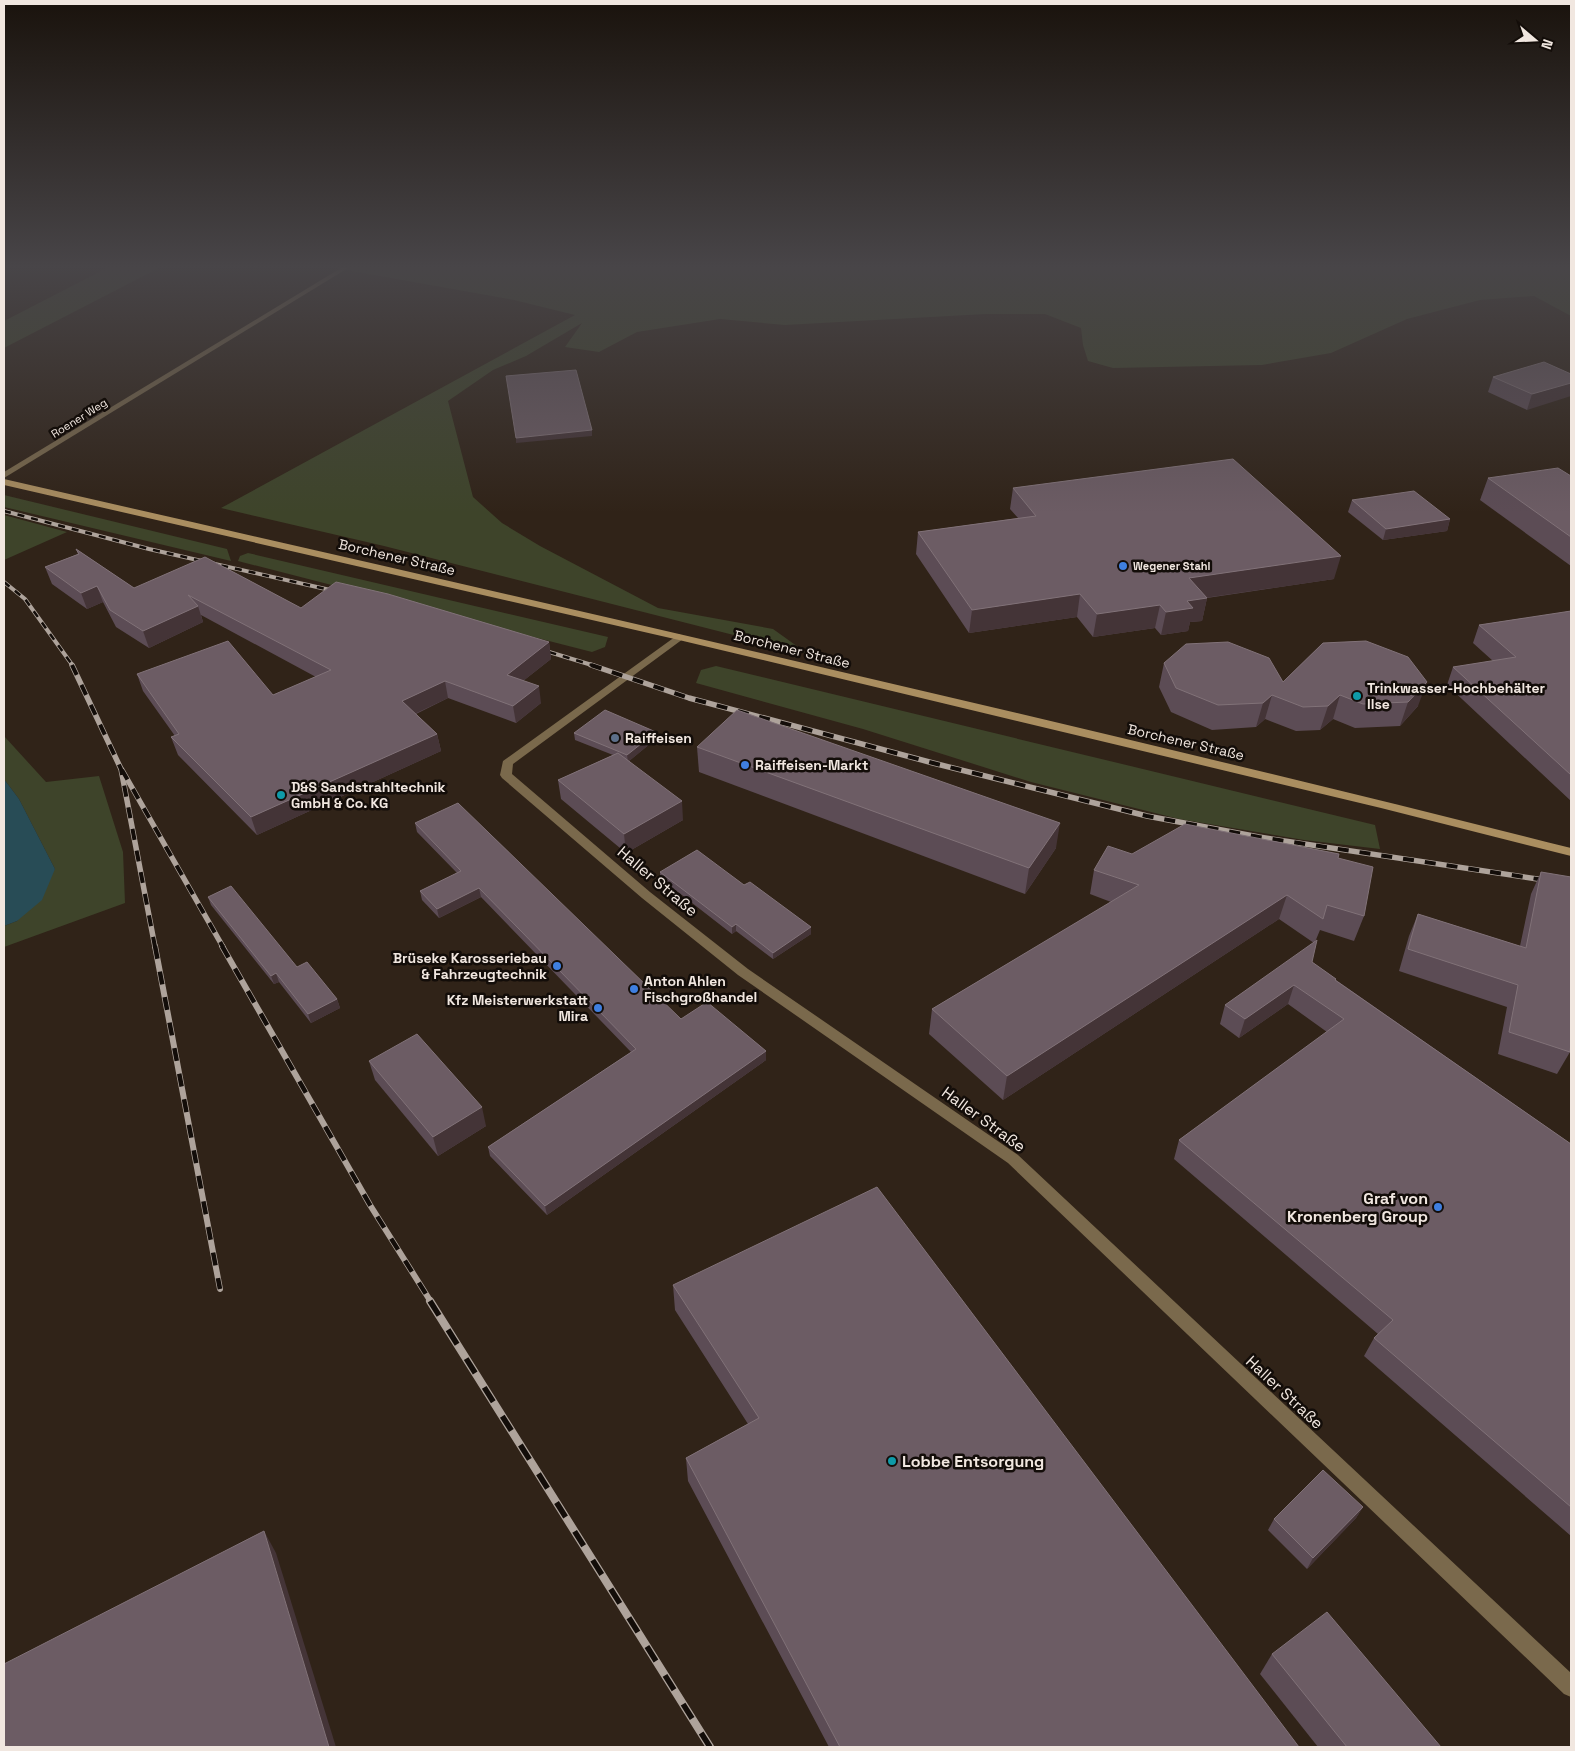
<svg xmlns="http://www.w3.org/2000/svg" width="1575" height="1751" viewBox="0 0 1575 1751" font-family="'Space Grotesk',sans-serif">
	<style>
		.green { fill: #3e442a }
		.water { fill: #284c56 }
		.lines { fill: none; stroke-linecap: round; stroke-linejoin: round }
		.minor { fill: #7a694c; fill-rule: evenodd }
		.secondary { fill: #aa8e60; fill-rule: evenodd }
		.rail-far3-casing { stroke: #aea39b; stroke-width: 4 }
		.rail-far2-casing { stroke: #aea39b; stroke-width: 5.5 }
		.rail-far1-casing { stroke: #aea39b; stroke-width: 6 }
		.rail-casing { stroke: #aea39b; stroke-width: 8 }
		.rail-far3 { stroke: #130d09; stroke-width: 2.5; stroke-dasharray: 7; stroke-linecap: butt }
		.rail-far2 { stroke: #130d09; stroke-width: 4; stroke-dasharray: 11; stroke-linecap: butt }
		.rail-far1 { stroke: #130d09; stroke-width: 4.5; stroke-dasharray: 13; stroke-linecap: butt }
		.rail { stroke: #130d09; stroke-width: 5.5; stroke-dasharray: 17; stroke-linecap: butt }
		.wall { fill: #5c4c55 }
		.shaded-wall { fill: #443437 }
		.building { fill: #6c5c64; stroke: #817278 }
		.shop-dot { fill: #3f7fe0; stroke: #130d09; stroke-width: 2 }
		.culture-dot { fill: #0f9aa8; stroke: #130d09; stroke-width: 2 }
		.service-dot { fill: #5c6f8a; stroke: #130d09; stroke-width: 2 }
		.labels { text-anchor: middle; stroke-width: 5; stroke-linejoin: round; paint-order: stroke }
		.far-street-label { font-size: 11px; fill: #f1e7e0; stroke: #130d09 }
		.far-poi-label { font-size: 11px; font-weight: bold; fill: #f1e7e0; stroke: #130d09; text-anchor: start }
		.street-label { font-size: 14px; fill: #f1e7e0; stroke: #130d09 }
		.poi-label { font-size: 14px; font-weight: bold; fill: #f1e7e0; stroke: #130d09; text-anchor: start }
		.near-street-label { font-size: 16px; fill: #f1e7e0; stroke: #130d09 }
		.near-poi-label { font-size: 16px; font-weight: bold; fill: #f1e7e0; stroke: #130d09; text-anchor: end }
	</style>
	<rect width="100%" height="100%" fill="#302318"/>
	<g class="green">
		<path d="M107 268H159L4 348V321Z"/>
		<path d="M335 268H1571V316L1534 296 1480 300 1407 319 1331 353 1262 365 1113 368 1088 361 1083 345 1081 328 1045 314H986L785 325 720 319 637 332 599 352 565 347 582 323 526 356 493 370 448 401 473 497 502 523 540 546 658 608 773 629 808 654 384 546 221 508 575 315 514 300Z"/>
		<path d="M4 495 227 549 231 561 4 507Z"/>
		<path d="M4 515 67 532 4 560Z"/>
		<path d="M248 553 608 637 605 647 592 652 238 561 240 556Z"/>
		<path d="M716 666 1375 825 1380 849 1304 840 1179 819 1031 782 863 729 696 683 701 670Z"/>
		<path d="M4 736 46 782 99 776 123 852 125 903 4 947V926L17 921 55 869 19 799 4 779Z"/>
	</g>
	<path class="water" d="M4 779 19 799 55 869 42 900 17 921 4 926Z"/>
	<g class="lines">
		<g class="minor">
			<path d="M341 268H348L4 478V472Z"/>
			<path d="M679 634 684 637 683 639 513 764 512 774 650 892 748 969 1018 1155 1571 1673V1697L1564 1694 1008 1163 738 975 642 898 502 778 500 775 503 761Z"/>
		</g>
		<path class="secondary" d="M4 479C527 599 1051 717 1571 848V856L1381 808 679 640 4 485Z"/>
		<g class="rail-far3-casing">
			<g id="rail-far3">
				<path d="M4 511 149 549 339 592"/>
				<path d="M4 582 25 599 73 666"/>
				<path d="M536 648 595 666"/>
			</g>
		</g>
		<g class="rail-far2-casing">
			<g id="rail-far2">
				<path d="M72 665 121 769 155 947"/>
				<path d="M591 665 689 698 933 763 1147 816 1259 837 1571 884"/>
				<path d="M122 770 223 947"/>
			</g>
		</g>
		<g class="rail-far1-casing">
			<g id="rail-far1">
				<path d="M155 946 220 1289"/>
				<path d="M222 946 370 1205 431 1302"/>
			</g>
		</g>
		<g class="rail-casing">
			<path id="rail" d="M430 1301 710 1747"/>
		</g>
		<use href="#rail-far3" class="rail-far3"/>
		<use href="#rail-far2" class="rail-far2"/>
		<use href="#rail-far1" class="rail-far1"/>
		<use href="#rail" class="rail"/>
	</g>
	<g class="wall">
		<path d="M1571 374 1527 410 1488 392 1493 377Z"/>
		<path d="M1571 476V566L1480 500 1488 478Z"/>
		<path d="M1013 488 1334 579 1207 598 1202 621 1190 622 1188 631 1161 635 1155 628 1093 637 1077 617 969 633 916 554 918 532 1018 518 1010 509Z"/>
		<path d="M1352 500 1450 519 1447 531 1383 540 1348 512Z"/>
		<path d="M76 549 134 588 301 608 549 642 551 659 523 681 541 703 516 723 448 698 416 714 437 734 441 751 257 835 178 755 171 737 175 736 143 691 137 674 273 695 316 677 201 615 203 622 149 648 116 627 103 602 87 609 52 584 45 567 78 554Z"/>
		<path d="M1571 611V801L1447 685 1453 667 1493 661 1473 643 1479 625Z"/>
		<path d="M1323 643 1418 706 1400 726 1355 728 1333 719 1320 730 1296 731 1265 719 1256 727 1212 730 1171 712 1159 687 1164 663 1283 682Z"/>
		<path d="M656 732 657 738 629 761 683 820 626 853 561 799 558 780 613 755 575 740 574 733Z"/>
		<path d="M697 747 1056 848 1025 894 699 772Z"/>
		<path d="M415 823 681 1019 766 1051V1060L547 1215 490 1156 488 1147 631 1052 481 897 439 918 422 900 420 891 457 873 417 832Z"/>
		<path d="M1132 854 1338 858 1364 916 1354 941 1320 930 1315 942 1312 962 1336 979V980L1571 1144V1536L1364 1356 1374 1338 1378 1334 1174 1159 1179 1140 1327 1032 1288 1004 1239 1038 1220 1024 1225 1005 1314 943 1279 919 1003 1100 929 1034 932 1009 1111 902 1090 894 1094 870Z"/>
		<path d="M660 872 744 885 811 934 773 959 736 931 732 934 660 878Z"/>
		<path d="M1541 872 1570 1052 1557 1074 1498 1054 1507 1007 1399 971 1409 936 1418 914 1520 946 1531 894Z"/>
		<path d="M208 897 337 999 340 1008 311 1023 279 982 274 984 211 905Z"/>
		<path d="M369 1061 486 1126 438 1156 375 1080Z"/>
		<path d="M673 1285 1299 1747H829L688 1481 686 1458 748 1424 675 1310Z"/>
		<path d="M1363 1507 1356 1518 1307 1569 1268 1530 1274 1519Z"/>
		<path d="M1272 1654 1441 1747H1318L1260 1674Z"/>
	</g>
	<g class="shaded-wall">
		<path d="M1571 383V396L1527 410 1532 394Z"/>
		<path d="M592 430V436L516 443V438Z"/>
		<path d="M1450 519 1447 531 1383 540 1386 529Z"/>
		<path d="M1341 556 1334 579 1184 601 1189 578Z"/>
		<path d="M97 586 103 602 87 609 81 593Z"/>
		<path d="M1080 594 1077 617 969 633 972 610Z"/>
		<path d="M1207 598 1202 621 1190 622 1188 631 1161 635 1166 612 1187 601Z"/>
		<path d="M1160 605 1155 628 1093 637 1097 614Z"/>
		<path d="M198 606 203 622 149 648 143 631Z"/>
		<path d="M549 642 551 659 509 692 507 675Z"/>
		<path d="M445 681 448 698 406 718 402 701Z"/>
		<path d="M1427 682 1418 706 1400 726 1408 702Z"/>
		<path d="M539 686 541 703 516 723 513 706Z"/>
		<path d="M1272 695 1265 719 1256 727 1263 703Z"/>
		<path d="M1340 695 1333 719 1320 730 1328 706Z"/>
		<path d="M656 732 657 738 628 762 627 755Z"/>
		<path d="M437 734 441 751 257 835 251 817Z"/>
		<path d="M682 801 683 820 626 853 624 834Z"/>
		<path d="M1060 823 1056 848 1025 894 1029 868Z"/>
		<path d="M479 888 481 897 439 918 437 909Z"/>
		<path d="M1287 895 1279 919 1003 1100 1007 1076Z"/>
		<path d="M736 924V931L732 934V927Z"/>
		<path d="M811 927V934L773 959V953Z"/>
		<path d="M276 973 279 982 274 984 271 976Z"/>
		<path d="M1294 985 1288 1004 1239 1038 1245 1019Z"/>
		<path d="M337 999 340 1008 311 1023 308 1014Z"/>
		<path d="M766 1051V1060L547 1215 545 1206Z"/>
		<path d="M482 1107 486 1126 438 1156 433 1137Z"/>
		<path d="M1363 1507 1356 1518 1307 1569 1313 1558Z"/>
		<path d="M264 1531 276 1553 336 1747H329Z"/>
	</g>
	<g class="building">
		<path d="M1544 362 1571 374V383L1532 394 1493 377Z"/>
		<path d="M576 370 592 430 516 438 506 376Z"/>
		<path d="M1233 459 1341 556 1189 578 1207 598 1187 601 1193 608 1166 612 1160 605 1097 614 1080 594 972 610 918 532 1036 516 1013 488Z"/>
		<path d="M1558 468 1571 476V537L1488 478Z"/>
		<path d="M1414 491 1450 519 1386 529 1352 500Z"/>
		<path d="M76 549 134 588 205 557 301 608 336 582 388 594 549 642 507 675 539 686 513 706 445 681 402 701 437 734 251 817 171 737 179 734 137 674 228 641 273 695 331 670 188 595 198 606 143 631 110 610 97 586 81 593 45 567 79 554Z"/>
		<path d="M1571 611V775L1453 667 1516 657 1479 625Z"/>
		<path d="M1366 641 1408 657 1427 682 1408 702 1363 704 1340 695 1328 706 1303 707 1272 695 1263 703 1218 705 1176 688 1164 663 1186 644 1228 642 1269 658 1283 682 1323 643Z"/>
		<path d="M605 710 656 732 627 755 574 733Z"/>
		<path d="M737 710 1060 823 1029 868 697 747Z"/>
		<path d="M618 753 682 801 624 834 558 780Z"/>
		<path d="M458 803 681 1019 707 1002 766 1051 545 1206 488 1147 636 1049 479 888 437 909 420 891 461 871 415 823Z"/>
		<path d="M1185 824 1339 854 1338 858 1373 867 1364 916 1327 905 1323 919 1287 895 1007 1076 932 1009 1139 885 1094 870 1108 846 1132 854Z"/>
		<path d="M697 850 744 885 750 882 811 927 773 953 736 924 732 927 660 872Z"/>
		<path d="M1541 872 1571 877V1042L1570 1052 1509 1032 1518 985 1408 949 1418 914 1526 948Z"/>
		<path d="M231 886 297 967 307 962 337 999 308 1014 276 973 271 976 208 897Z"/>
		<path d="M1317 940 1312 962 1336 979 1335 980 1571 1144V1507L1374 1338 1393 1320 1179 1140 1344 1019 1294 985 1245 1019 1225 1005Z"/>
		<path d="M417 1034 482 1107 433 1137 369 1061Z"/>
		<path d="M877 1187 1299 1747H840L686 1458 759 1418 673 1285Z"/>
		<path d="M1323 1470 1363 1507 1313 1558 1274 1519Z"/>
		<path d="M264 1531 329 1747H4V1664Z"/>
		<path d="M1327 1612 1441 1747H1347L1272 1654Z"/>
	</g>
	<linearGradient id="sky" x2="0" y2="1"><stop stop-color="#1a130d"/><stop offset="0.52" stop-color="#484548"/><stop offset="1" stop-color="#484548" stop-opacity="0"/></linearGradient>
	<rect width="1575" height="513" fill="url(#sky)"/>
	<g class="shop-dot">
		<circle cx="1123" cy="566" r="5"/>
		<circle cx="745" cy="765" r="5"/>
		<circle cx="557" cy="966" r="5"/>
		<circle cx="634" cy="989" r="5"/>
		<circle cx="598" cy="1008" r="5"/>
		<circle cx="1438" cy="1207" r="5"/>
	</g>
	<g class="culture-dot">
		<circle cx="1357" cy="696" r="5"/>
		<circle cx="281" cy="795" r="5"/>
		<circle cx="892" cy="1461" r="5"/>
	</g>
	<circle class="service-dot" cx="615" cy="738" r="5"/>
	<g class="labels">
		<g class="far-street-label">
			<text transform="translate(79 418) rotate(-32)" y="4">Roener Weg</text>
		</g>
		<g class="far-poi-label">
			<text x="1133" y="570">Wegener Stahl</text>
		</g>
		<g class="street-label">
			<text transform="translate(397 557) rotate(13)" y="5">Borchener Straße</text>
			<text transform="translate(792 649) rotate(14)" y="5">Borchener Straße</text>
			<text transform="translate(1186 742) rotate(13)" y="5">Borchener Straße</text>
		</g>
		<g class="poi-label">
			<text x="1367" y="693">Trinkwasser-Hochbehälter<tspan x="1367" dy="16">Ilse</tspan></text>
			<text x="625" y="743">Raiffeisen</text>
			<text x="755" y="770">Raiffeisen-Markt</text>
			<text x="291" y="792">D&amp;S Sandstrahltechnik<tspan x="291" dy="16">GmbH &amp; Co. KG</tspan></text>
			<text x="547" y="963" text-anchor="end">Brüseke Karosseriebau<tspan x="547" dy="16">&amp; Fahrzeugtechnik</tspan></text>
			<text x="644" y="986">Anton Ahlen<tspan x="644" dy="16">Fischgroßhandel</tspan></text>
			<text x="588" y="1005" text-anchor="end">Kfz Meisterwerkstatt<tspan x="588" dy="16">Mira</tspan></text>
		</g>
		<g class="near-street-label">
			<text transform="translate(658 881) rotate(40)" y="6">Haller Straße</text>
			<text transform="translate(984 1119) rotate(36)" y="6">Haller Straße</text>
			<text transform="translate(1285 1392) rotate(43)" y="6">Haller Straße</text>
		</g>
		<g class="near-poi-label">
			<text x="1428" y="1204">Graf von<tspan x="1428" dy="18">Kronenberg Group</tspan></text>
			<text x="902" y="1467" text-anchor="start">Lobbe Entsorgung</text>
		</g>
	</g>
	<rect width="1575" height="1751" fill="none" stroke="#f1e7e0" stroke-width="10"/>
	<g transform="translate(1535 40) rotate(109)" stroke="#130d09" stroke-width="4" paint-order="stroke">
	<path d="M0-4L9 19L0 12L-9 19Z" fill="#f1e7e0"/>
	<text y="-8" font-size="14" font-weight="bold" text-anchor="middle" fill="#f1e7e0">N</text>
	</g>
</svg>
